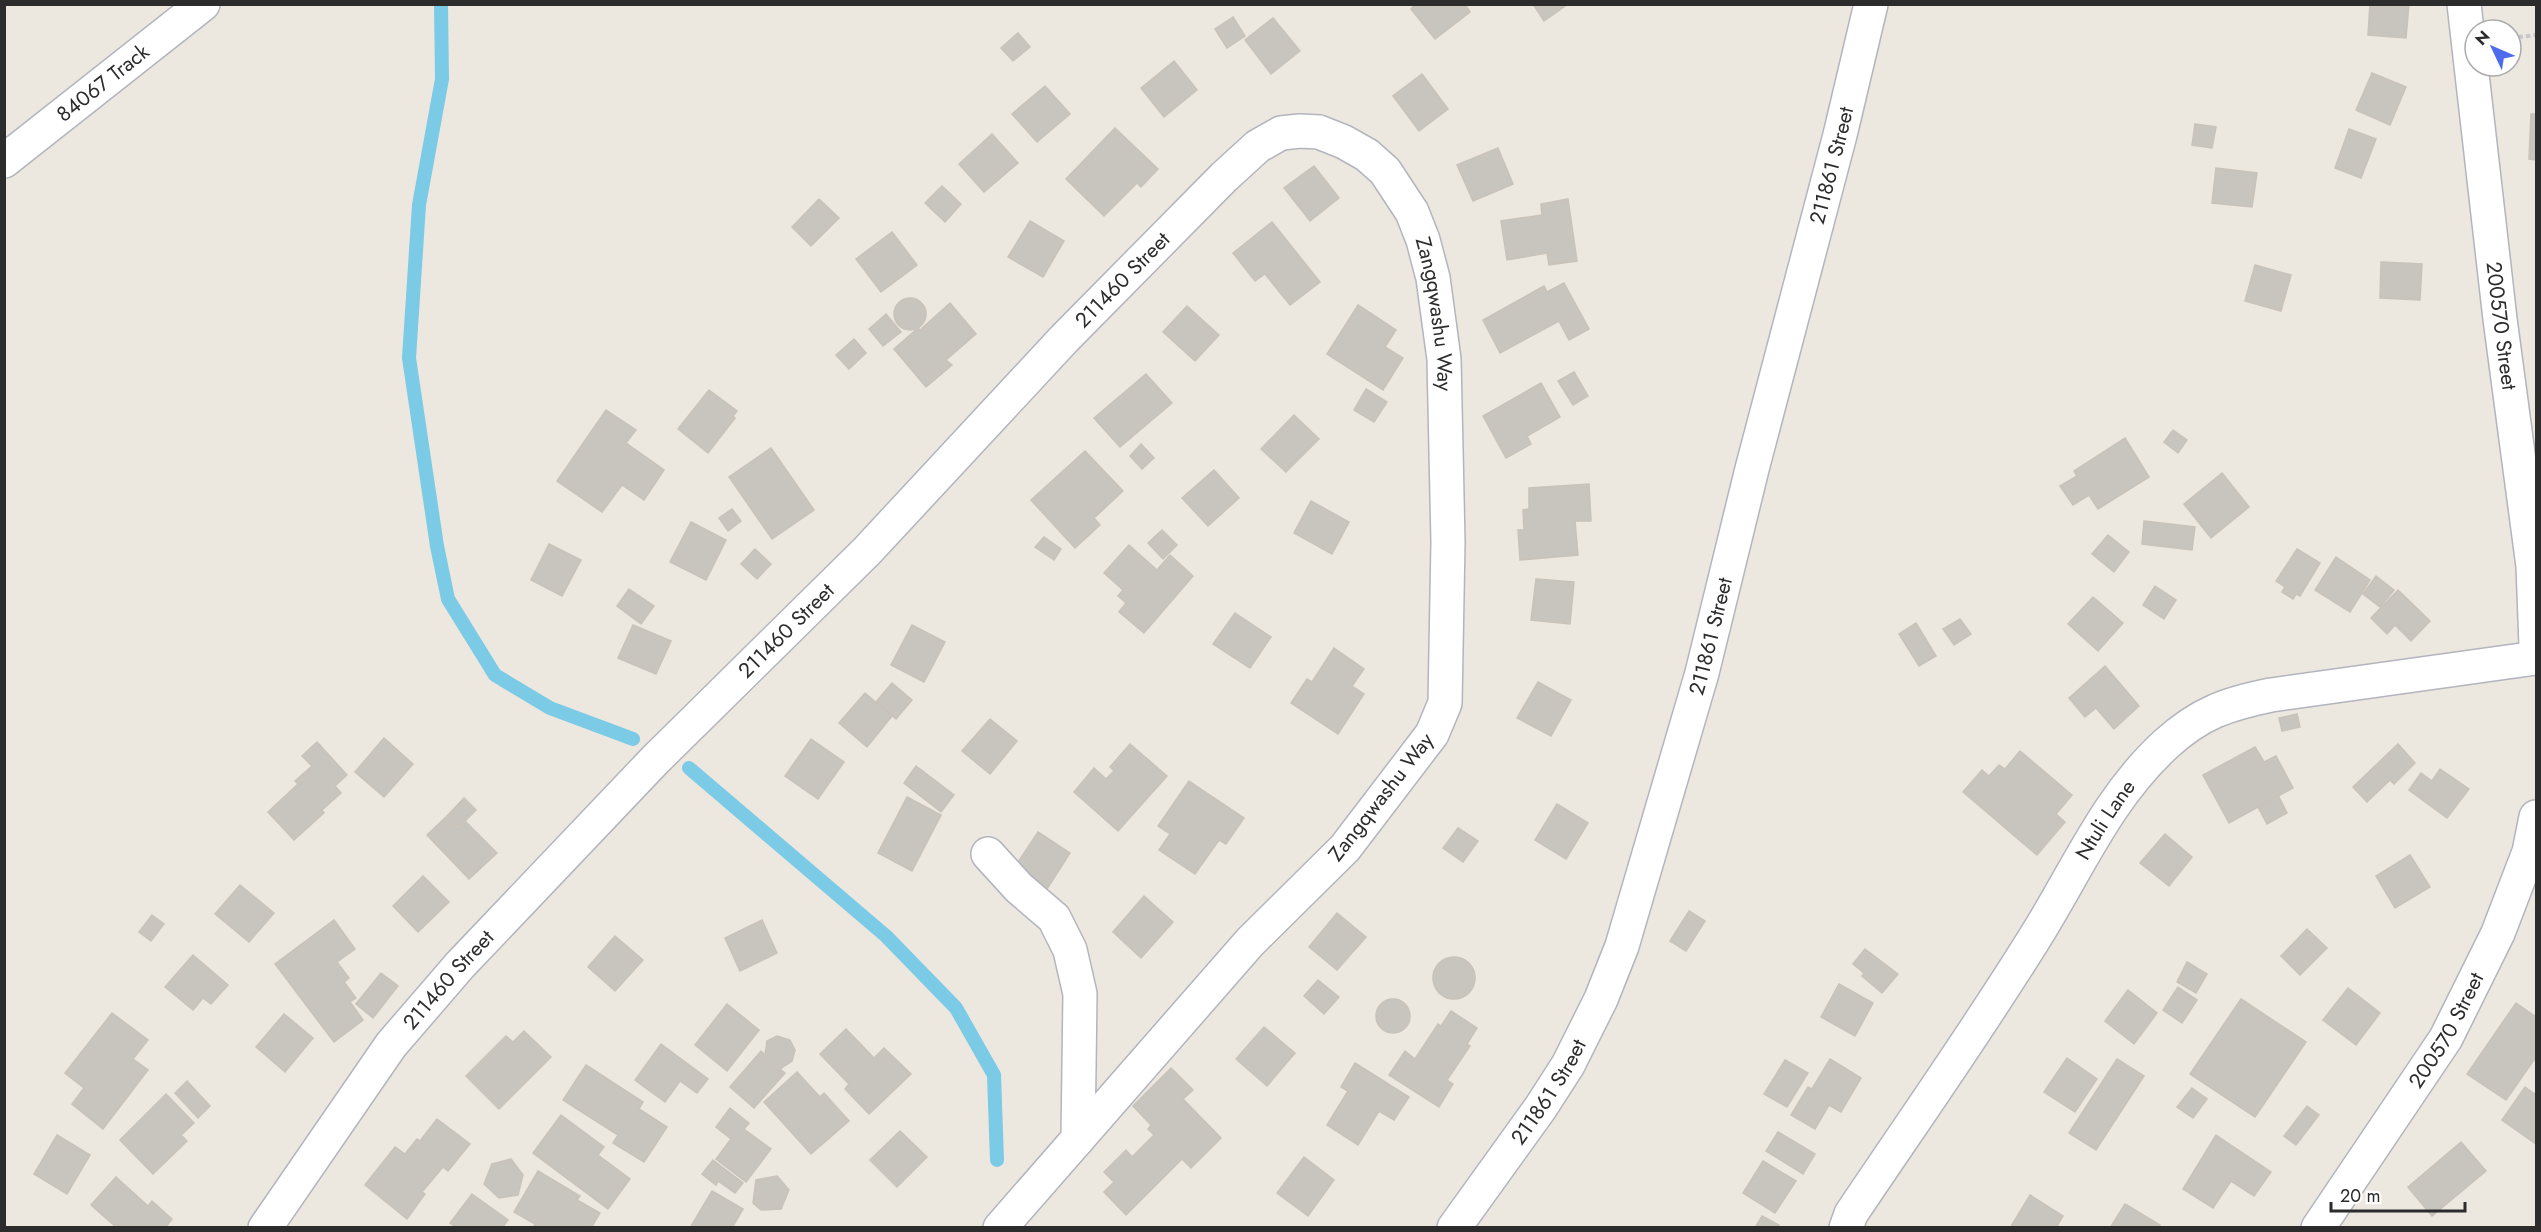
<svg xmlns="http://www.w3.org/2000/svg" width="2541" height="1232" viewBox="0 0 2541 1232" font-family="Jost,sans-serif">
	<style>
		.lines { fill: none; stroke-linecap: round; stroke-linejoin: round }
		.stream { stroke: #7bcae6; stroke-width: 14 }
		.building { fill: #c8c5be; stroke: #c8c2b9; stroke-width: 1.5 }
		.street-casing { stroke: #b3b5be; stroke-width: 36 }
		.path { stroke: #c8c8c8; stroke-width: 4; stroke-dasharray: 4.5 3; stroke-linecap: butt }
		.street { stroke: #fff; stroke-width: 33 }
		.labels { text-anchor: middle; stroke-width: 5; stroke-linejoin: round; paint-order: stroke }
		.street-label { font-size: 21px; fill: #2c2c2c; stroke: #fff }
	</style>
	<rect width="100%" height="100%" fill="#ece7df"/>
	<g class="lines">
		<g class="stream">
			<path d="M441 4 442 79 419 205 409 358 437 546 448 599 495 675 550 708 633 739"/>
			<path d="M689 768 886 936 956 1008 994 1075 997 1160"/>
		</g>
	</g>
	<g class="building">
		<path d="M1416 4H1465L1470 12 1435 39 1411 9Z"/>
		<path d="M1533 4H1568L1544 21Z"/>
		<path d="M2370 4H2409L2406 38 2368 35Z"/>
		<path d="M1233 17 1245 36 1227 48 1215 29Z"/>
		<path d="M1273 18 1300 51 1271 74 1245 40Z"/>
		<path d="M1018 33 1030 47 1013 61 1001 48Z"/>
		<path d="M1174 61 1197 90 1164 117 1141 88Z"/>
		<path d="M2372 73 2406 87 2390 125 2356 110Z"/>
		<path d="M1422 74 1448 109 1419 131 1393 96Z"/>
		<path d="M1045 86 1070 114 1037 142 1012 114Z"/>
		<path d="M2531 114H2536V160L2529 159Z"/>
		<path d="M2195 124 2216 127 2212 148 2192 145Z"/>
		<path d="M1115 128 1158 169 1141 187 1137 183 1104 216 1066 179Z"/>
		<path d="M2349 129 2376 139 2361 178 2335 168Z"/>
		<path d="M992 134 1018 163 984 192 959 164Z"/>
		<path d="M1498 148 1513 184 1473 201 1457 165Z"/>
		<path d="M1314 166 1339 198 1310 221 1284 188Z"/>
		<path d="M2216 168 2257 173 2252 207 2212 203Z"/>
		<path d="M942 186 961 204 945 222 925 203Z"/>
		<path d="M819 199 839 218 811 246 792 227Z"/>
		<path d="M1568 199 1577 261 1549 265 1547 253 1507 260 1501 221 1542 215 1541 204Z"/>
		<path d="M1030 221 1064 241 1043 277 1008 257Z"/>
		<path d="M1272 222 1320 282 1290 305 1265 274 1255 281 1233 253Z"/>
		<path d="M892 232 917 265 881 292 856 259Z"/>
		<path d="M2381 262 2422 264 2420 300 2380 298Z"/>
		<path d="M2255 265 2291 275 2281 311 2245 301Z"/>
		<path d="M1564 283 1589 329 1569 340 1559 321 1500 353 1483 320 1544 286 1547 292Z"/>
		<circle cx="910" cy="314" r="16"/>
		<path d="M950 303 976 334 946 360 952 365 926 387 894 349 918 328 920 330Z"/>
		<path d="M1358 305 1396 330 1385 347 1403 358 1383 390 1327 354Z"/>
		<path d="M1187 306 1219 335 1195 361 1163 332Z"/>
		<path d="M886 314 901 332 883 346 869 329Z"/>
		<path d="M854 339 866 353 849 369 836 355Z"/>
		<path d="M1574 372 1588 396 1573 405 1558 381Z"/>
		<path d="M1146 374 1172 403 1120 447 1094 418Z"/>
		<path d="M1541 383 1560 417 1527 436 1531 444 1506 458 1483 416Z"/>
		<path d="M1366 389 1387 402 1374 422 1354 410Z"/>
		<path d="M709 390 737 411 733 416 735 418 708 453 678 429Z"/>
		<path d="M606 410 636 430 626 443 664 470 644 500 622 485 602 512 557 481Z"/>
		<path d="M1294 415 1319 439 1286 472 1261 449Z"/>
		<path d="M2173 430 2187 440 2178 453 2164 442Z"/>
		<path d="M2125 438 2149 477 2098 509 2089 495 2073 505 2060 486 2077 476 2074 471Z"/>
		<path d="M1141 444 1154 458 1142 469 1130 456Z"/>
		<path d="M771 448 814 510 772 539 729 477Z"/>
		<path d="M1085 451 1123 491 1094 518 1100 525 1075 548 1031 500Z"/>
		<path d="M1214 470 1239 498 1208 526 1182 498Z"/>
		<path d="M2222 473 2249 507 2211 538 2184 504Z"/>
		<path d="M1589 484 1591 521H1575L1578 555 1520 560 1518 530H1524L1523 510 1529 509V488Z"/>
		<path d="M1311 501 1349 522 1332 554 1294 533Z"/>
		<path d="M732 509 741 521 728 531 719 518Z"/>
		<path d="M2144 521 2195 527 2192 550 2142 544Z"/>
		<path d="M691 522 726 540 706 580 670 562Z"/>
		<path d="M1162 530 1177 545 1163 559 1148 543Z"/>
		<path d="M2108 535 2129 552 2114 572 2092 554Z"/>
		<path d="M1044 537 1061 549 1054 560 1035 547Z"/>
		<path d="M549 544 581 560 562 596 531 580Z"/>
		<path d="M1129 545 1157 570 1170 555 1193 576 1144 633 1119 612 1126 603 1118 596 1123 590 1104 573Z"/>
		<path d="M755 549 771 564 757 579 741 564Z"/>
		<path d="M2297 549 2320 563 2300 596 2296 594 2293 599 2282 592 2285 587 2276 581Z"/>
		<path d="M2336 557 2370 580 2350 612 2315 590Z"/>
		<path d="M2376 576 2394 590 2380 607 2363 594Z"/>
		<path d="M1536 579 1574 582 1570 624 1531 620Z"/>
		<path d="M2155 586 2176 600 2164 619 2143 605Z"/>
		<path d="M629 589 654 606 641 624 617 606Z"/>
		<path d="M2398 590 2430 621 2411 641 2395 625 2387 634 2371 618Z"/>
		<path d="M2093 597 2123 623 2098 651 2068 624Z"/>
		<path d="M1235 613 1271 637 1250 668 1213 644Z"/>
		<path d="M1960 619 1971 634 1954 645 1943 629Z"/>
		<path d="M1916 623 1936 656 1919 666 1899 634Z"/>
		<path d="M633 625 671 641 656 674 618 658Z"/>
		<path d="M912 625 945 642 924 682 891 665Z"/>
		<path d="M1334 648 1364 669 1352 686 1364 694 1338 734 1291 703 1307 679 1312 682Z"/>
		<path d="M2105 666 2139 706 2114 729 2096 708 2085 717 2069 698Z"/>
		<path d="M1538 682 1571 700 1551 736 1517 718Z"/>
		<path d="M892 683 912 700 896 719 876 702Z"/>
		<path d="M865 693 892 716 867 747 839 723Z"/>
		<path d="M2297 714 2300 727 2282 731 2279 718Z"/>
		<path d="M990 719 1017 741 990 774 962 751Z"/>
		<path d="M384 738 413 764 384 797 355 772Z"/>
		<path d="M811 739 844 762 818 799 785 776Z"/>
		<path d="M317 742 347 775 335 786 341 793 322 810 324 813 294 840 268 812 298 784 295 781 312 766 302 756Z"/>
		<path d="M1130 744 1167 776 1118 831 1074 792 1094 768 1106 779 1114 771 1110 767Z"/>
		<path d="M2398 744 2415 763 2394 784 2390 780 2367 802 2353 787Z"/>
		<path d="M2255 747 2264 762 2276 756 2293 788 2229 823 2203 775Z"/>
		<path d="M2020 751 2072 795 2056 814 2065 822 2037 855 1963 792 1982 770 1989 776 1999 765 2005 769Z"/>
		<path d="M916 766 954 795 941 812 904 783Z"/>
		<path d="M2440 769 2469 789 2447 818 2409 790 2421 773 2432 781Z"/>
		<path d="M1189 781 1244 818 1226 844 1219 840 1195 874 1159 850 1170 834 1158 826Z"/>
		<path d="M2278 795 2287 813 2267 824 2258 807Z"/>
		<path d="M907 797 941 815 912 871 878 853Z"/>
		<path d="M464 798 476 810 459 827 447 816Z"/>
		<path d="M1557 804 1588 823 1566 859 1535 840Z"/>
		<path d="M446 817 459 829 466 822 497 853 469 879 427 835Z"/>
		<path d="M1458 828 1478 841 1463 862 1443 848Z"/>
		<path d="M1038 832 1070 853 1047 889 1014 868Z"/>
		<path d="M2165 834 2192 857 2169 886 2140 863Z"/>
		<path d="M2410 855 2430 887 2395 908 2376 876Z"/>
		<path d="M423 876 449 902 418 932 393 906Z"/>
		<path d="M240 885 274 913 249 942 215 914Z"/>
		<path d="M1144 896 1173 922 1141 958 1113 932Z"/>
		<path d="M1689 911 1705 921 1686 951 1670 941Z"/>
		<path d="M1337 913 1366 937 1337 970 1309 947Z"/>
		<path d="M152 915 164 924 151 941 139 932Z"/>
		<path d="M334 920 355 949 337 962 349 978 344 982 356 998 350 1002 363 1020 334 1042 275 964Z"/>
		<path d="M762 920 777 953 740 971 725 938Z"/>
		<path d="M2307 929 2327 948 2300 975 2281 956Z"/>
		<path d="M615 936 643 960 615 991 588 967Z"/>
		<path d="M1865 949 1898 974 1882 993 1862 976 1864 973 1853 964Z"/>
		<path d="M193 955 228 985 211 1004 203 998 193 1010 165 987Z"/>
		<circle cx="1454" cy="978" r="21"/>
		<path d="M2187 962 2207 974 2196 993 2177 982Z"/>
		<path d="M381 973 398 986 373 1018 356 1004Z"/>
		<path d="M1318 980 1339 997 1324 1014 1304 996Z"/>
		<path d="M1839 984 1873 1003 1855 1036 1821 1017Z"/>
		<path d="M2178 987 2197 1000 2182 1023 2163 1010Z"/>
		<path d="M2348 988 2380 1013 2356 1045 2323 1020Z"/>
		<path d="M2128 990 2157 1013 2134 1044 2105 1021Z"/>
		<path d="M2241 999 2306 1042 2255 1117 2190 1074Z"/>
		<circle cx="1393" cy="1016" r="17"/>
		<path d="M2516 1003 2536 1017V1057L2506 1100 2467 1074Z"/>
		<path d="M727 1004 759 1030 727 1071 695 1045Z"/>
		<path d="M1451 1011 1477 1028 1467 1044 1470 1046 1447 1080 1453 1084 1439 1107 1389 1075 1405 1051 1415 1059 1438 1024 1441 1026Z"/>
		<path d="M112 1013 148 1040 133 1059 148 1070 103 1129 72 1104 84 1088 65 1073Z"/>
		<path d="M284 1014 313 1038 285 1072 256 1047Z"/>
		<path d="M1264 1027 1295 1053 1267 1086 1236 1059Z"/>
		<path d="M846 1029 874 1058 884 1048 911 1074 869 1114 845 1089 849 1084 820 1054Z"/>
		<path d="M524 1031 551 1057 499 1109 466 1076 506 1036 513 1042Z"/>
		<path d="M777 1036 790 1040 795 1050 792 1061 780 1069 785 1073 754 1108 730 1087 761 1051 765 1055 767 1041Z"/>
		<path d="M661 1044 708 1079 697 1093 680 1081 665 1102 635 1080Z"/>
		<path d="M2067 1058 2097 1079 2075 1112 2044 1092Z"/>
		<path d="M1830 1059 1861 1078 1841 1112 1829 1105 1815 1129 1791 1115 1808 1087 1812 1089Z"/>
		<path d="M2117 1059 2144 1076 2096 1150 2069 1133Z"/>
		<path d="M1785 1060 1808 1073 1787 1107 1764 1094Z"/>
		<path d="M1355 1063 1409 1097 1394 1120 1379 1111 1358 1145 1327 1125 1348 1091 1341 1087Z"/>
		<path d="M586 1065 643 1102 639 1109 667 1127 644 1162 613 1143 618 1135 563 1100Z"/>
		<path d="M1171 1068 1193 1090 1183 1099 1221 1138 1191 1168 1182 1159 1126 1215 1104 1192 1114 1182 1104 1172 1126 1150 1132 1157 1154 1135 1148 1129 1151 1125 1133 1106Z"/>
		<path d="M797 1072 820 1097 824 1093 849 1121 811 1154 764 1102Z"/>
		<path d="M187 1081 210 1106 198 1118 175 1093Z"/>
		<path d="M2525 1087 2536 1095V1144L2502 1120Z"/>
		<path d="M2192 1088 2207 1099 2193 1118 2177 1107Z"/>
		<path d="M166 1094 194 1123 181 1135 187 1141 153 1174 120 1140Z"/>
		<path d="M2307 1106 2319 1115 2296 1145 2284 1136Z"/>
		<path d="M730 1108 749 1123 744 1129 771 1149 746 1182 716 1159 731 1139 716 1127Z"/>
		<path d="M561 1115 604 1147 598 1155 630 1179 608 1209 533 1153Z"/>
		<path d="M437 1119 470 1144 448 1171 443 1167 422 1192 425 1194 407 1219 365 1185 395 1147 405 1154 417 1139 420 1141Z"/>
		<path d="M900 1131 927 1157 897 1187 870 1160Z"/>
		<path d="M1778 1132 1815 1154 1803 1174 1766 1151Z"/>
		<path d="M57 1135 90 1155 67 1194 34 1174Z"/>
		<path d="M2216 1135 2271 1172 2254 1196 2231 1181 2213 1208 2183 1189Z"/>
		<path d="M2461 1142 2486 1171 2432 1216 2408 1187Z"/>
		<path d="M1304 1157 1334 1180 1308 1216 1277 1193Z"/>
		<path d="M511 1159 523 1175 518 1195 499 1198 484 1184 492 1164Z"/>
		<path d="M713 1160 743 1183 735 1193 718 1181 716 1185 702 1174Z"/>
		<path d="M1763 1161 1796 1181 1775 1213 1743 1193Z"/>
		<path d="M538 1171 580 1196 577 1200 600 1213 591 1228H533L535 1224 514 1212Z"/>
		<path d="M777 1176 789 1190 781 1209 761 1210 753 1203 756 1180Z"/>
		<path d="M116 1177 148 1206 152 1201 172 1219 165 1228H117L91 1205Z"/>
		<path d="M712 1191 743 1209 732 1228H690Z"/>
		<path d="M472 1194 508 1220 502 1228H457L450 1223Z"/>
		<path d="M2030 1195 2063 1216 2056 1228H2010Z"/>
		<path d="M2125 1204 2160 1225 2159 1228H2110Z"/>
		<path d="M1762 1216 1779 1225 1777 1228H1755Z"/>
	</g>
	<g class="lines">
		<g class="street-casing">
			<g id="street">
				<path id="s1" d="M2464 4 2500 319 2533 566 2536 646"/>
				<path id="s2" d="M4 161 203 4"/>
				<path d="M988 854 1019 888 1054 918 1070 950 1080 994 1078 1139"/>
				<path id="s3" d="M265 1228 391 1045 460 965 655 760 867 551 1064 339 1224 177 1258 146 1281 133 1300 131 1319 132 1344 142 1367 155 1385 171 1412 212 1423 240 1433 278 1444 359 1448 542 1445 703 1432 734 1345 848 1250 942 1000 1228"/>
				<path id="s4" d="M1454 1228 1541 1107 1568 1065 1601 999 1622 946 1702 673 1752 469 1840 135 1871 4"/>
				<path id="s5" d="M1846 1228 1851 1214C1914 1120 1980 1027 2039 931 2079 866 2109 796 2166 744 2200 713 2227 704 2271 695L2536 658"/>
				<path id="s6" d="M2318 1228 2446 1038 2498 933 2529 852 2536 817"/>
			</g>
		</g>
		<path class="path" d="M2511 38 2536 35"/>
		<use href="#street" class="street"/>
	</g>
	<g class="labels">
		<g class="street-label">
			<text dy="7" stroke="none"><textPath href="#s2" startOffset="126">84067 Track</textPath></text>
			<text dy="7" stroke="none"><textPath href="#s4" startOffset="1138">211861 Street</textPath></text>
			<text dy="7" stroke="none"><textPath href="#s3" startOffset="1281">211460 Street</textPath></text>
			<text dy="7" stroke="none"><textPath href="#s3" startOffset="1768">Zangqwashu Way</textPath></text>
			<text dy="7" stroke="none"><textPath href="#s1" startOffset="324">200570 Street</textPath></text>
			<text dy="7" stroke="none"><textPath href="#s3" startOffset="795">211460 Street</textPath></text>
			<text dy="7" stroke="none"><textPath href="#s4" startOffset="652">211861 Street</textPath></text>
			<text transform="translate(1381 797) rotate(-52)" y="7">Zangqwashu Way</text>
			<text dy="7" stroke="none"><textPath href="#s5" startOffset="484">Ntuli Lane</textPath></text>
			<text dy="7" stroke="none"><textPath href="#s3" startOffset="309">211460 Street</textPath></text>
			<text dy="7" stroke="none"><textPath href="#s6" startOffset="236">200570 Street</textPath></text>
			<text dy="7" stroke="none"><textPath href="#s4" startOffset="166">211861 Street</textPath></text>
		</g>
	</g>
	<rect width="2541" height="1232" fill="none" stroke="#2c2c2c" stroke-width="12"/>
	<g transform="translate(2493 48) rotate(314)"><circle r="28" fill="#ffffff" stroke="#ababab" stroke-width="1.5"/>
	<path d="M0-4.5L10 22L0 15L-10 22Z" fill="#4c6bed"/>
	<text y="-9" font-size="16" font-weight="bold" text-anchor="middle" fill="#2c2c2c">N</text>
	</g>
	<path d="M2331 1202v9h134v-9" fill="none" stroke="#2c2c2c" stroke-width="3"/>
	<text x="2340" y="1202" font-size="18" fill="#2c2c2c" stroke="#ffffff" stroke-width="4.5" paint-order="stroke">20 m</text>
</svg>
